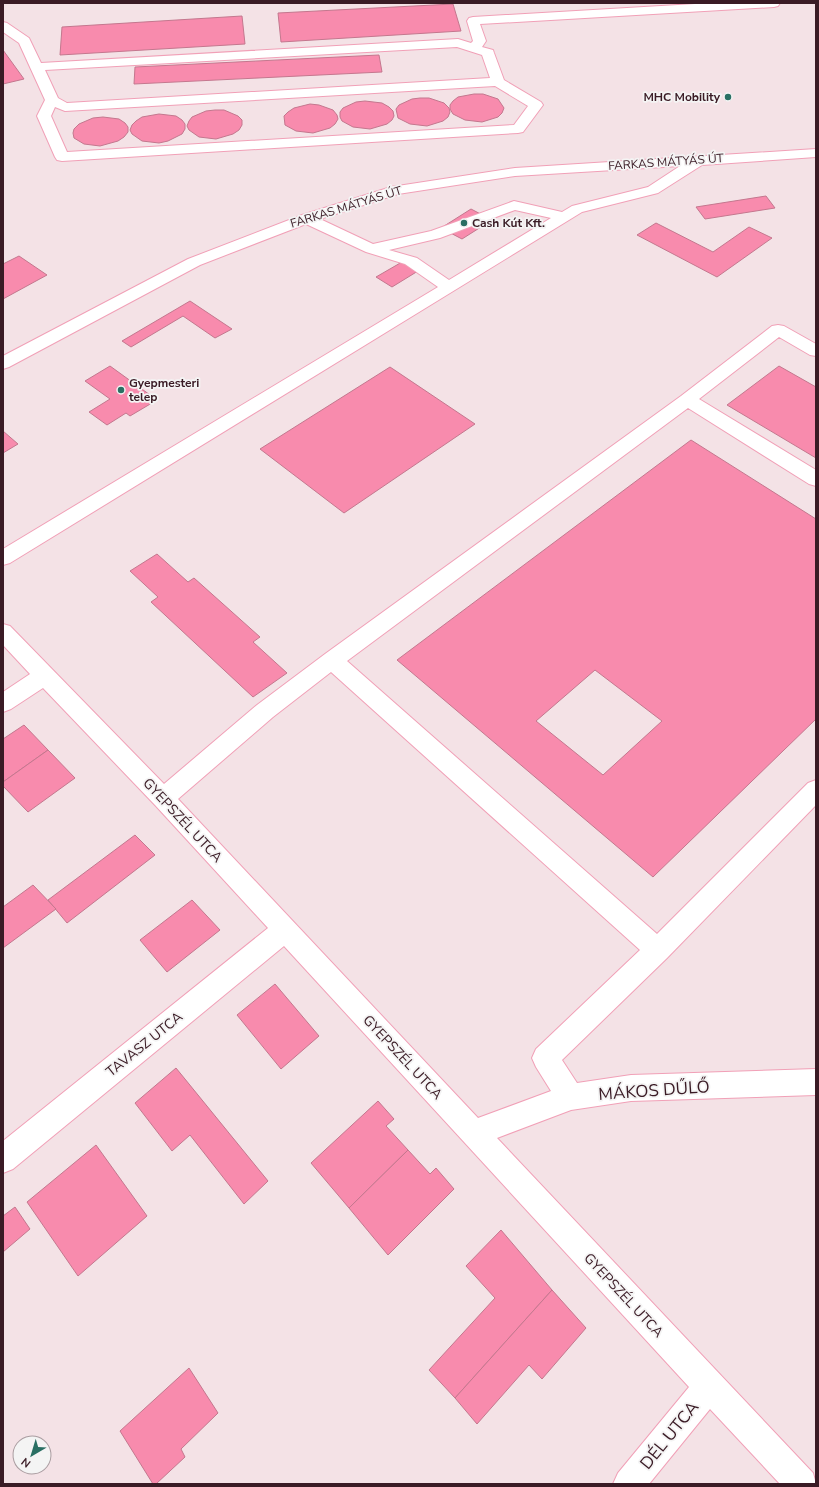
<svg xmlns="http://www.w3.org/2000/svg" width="819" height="1487" viewBox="0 0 819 1487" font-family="'Nunito Sans',sans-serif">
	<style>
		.building { fill: #f88bad; stroke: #c4778e; fill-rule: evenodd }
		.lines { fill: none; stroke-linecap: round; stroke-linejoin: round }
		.minor-casing { stroke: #f1a0b7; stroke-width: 2 }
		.minor { fill: #fff; fill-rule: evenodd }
		.poi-dot { fill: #296f63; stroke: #f4f4f4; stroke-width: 1.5 }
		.labels { text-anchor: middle; stroke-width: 3.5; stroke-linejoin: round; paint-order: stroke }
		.far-poi-label { font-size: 12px; font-weight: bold; fill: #3a1b25; stroke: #f4f4f4; text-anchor: start }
		.far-street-label { font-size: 12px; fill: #3a1b25; stroke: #f4f4f4 }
		.street-label { font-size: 14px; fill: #3a1b25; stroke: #f4f4f4 }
		.near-street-label { font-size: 17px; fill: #3a1b25; stroke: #f4f4f4 }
	</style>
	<rect width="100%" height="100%" fill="#f4e2e6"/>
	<g class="building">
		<path d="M453 4 461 31 281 42 278 13Z"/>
		<path d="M242 16 245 44 60 55 62 27Z"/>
		<path d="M3 50 24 79 3 84Z"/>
		<path d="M379 55 382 72 134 84 135 67Z"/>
		<path d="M474 94H483L498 99 504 108 502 113 498 117 482 122 465 120 453 114 450 109V105L453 101 458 97Z"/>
		<path d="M420 98H429L444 103 449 108 450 112 448 117 443 121 427 126 410 124 398 118 396 109 399 105 412 99Z"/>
		<path d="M365 101 382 103 389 107 393 111 394 116 392 120 387 124 370 129 353 127 342 121 340 117V112L343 108 356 102Z"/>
		<path d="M310 104 319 105 333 110 337 115 338 119 335 124 330 128 313 133 296 131 285 125 284 116 288 112 294 108Z"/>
		<path d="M215 110H224L238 116 242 120V125L239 130 233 134 216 139 199 137 189 130 187 126 189 121 192 117 206 111Z"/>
		<path d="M159 114 176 116 182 120 185 124V129L182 134 168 141 159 143 142 141 132 134 130 130 132 125 136 121 142 117Z"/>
		<path d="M103 117 119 119 125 123 128 127V132L124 137 118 141 100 146 84 144 74 138 73 133 74 129 79 124 93 118Z"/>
		<path d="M766 196 775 208 705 219 696 207Z"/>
		<path d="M471 209 492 220 462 239 441 228Z"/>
		<path d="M656 223 713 252 749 227 772 238 717 277 637 235Z"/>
		<path d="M19 256 47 275 3 299V264Z"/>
		<path d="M402 262 418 271 392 287 376 277Z"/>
		<path d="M190 301 232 329 215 338 183 316 131 347 122 341Z"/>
		<path d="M110 366 157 400 130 416 126 413 107 425 89 412 110 399 85 381Z"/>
		<path d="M779 366 816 387V458L727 405Z"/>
		<path d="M390 367 475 424 344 513 260 449Z"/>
		<path d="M3 431 18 444 3 453Z"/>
		<path d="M691 440 816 519V719L653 877 397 660ZM595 670 662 721 603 775 536 721Z"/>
		<path d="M157 554 188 582 194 578 260 637 253 642 287 673 253 697 151 602 158 597 130 571Z"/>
		<path d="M24 725 48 750 3 782V739Z"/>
		<path d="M48 750 75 778 28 812 3 786V782Z"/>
		<path d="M135 835 155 855 67 923 48 900Z"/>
		<path d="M33 885 56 909 3 948V907Z"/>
		<path d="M192 900 220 930 167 972 140 940Z"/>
		<path d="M275 984 319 1036 281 1069 237 1015Z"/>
		<path d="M176 1068 268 1181 244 1204 190 1135 172 1151 135 1103Z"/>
		<path d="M378 1101 394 1119 386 1126 408 1150 349 1208 311 1163Z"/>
		<path d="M96 1145 147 1216 78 1276 27 1202Z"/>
		<path d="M408 1150 430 1174 436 1168 454 1189 388 1255 349 1208Z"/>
		<path d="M15 1207 30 1229 3 1252V1216Z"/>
		<path d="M501 1230 552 1290 455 1398 429 1370 495 1298 466 1266Z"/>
		<path d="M552 1290 586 1328 542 1379 529 1365 477 1424 455 1398Z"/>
		<path d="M189 1368 218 1413 181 1449 185 1457 156 1484H153L120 1431Z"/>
	</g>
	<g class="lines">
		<g class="minor-casing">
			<g id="minor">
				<path d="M712 3H780L778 6 774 7 480 24 486 41 482 47 493 50 494 53 504 80 541 102 543 105 523 132 518 133 62 161 57 160 55 157 37 116 45 100 19 43 3 32V22L7 23 29 38 41 63 458 39 471 43 473 41 467 21 469 18 473 17ZM457 47 482 55 490 78 67 103 58 98 45 70ZM495 86 528 106 514 125 67 152 51 116 55 107 65 111Z"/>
				<path d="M816 149V157L702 165 658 193 582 212 10 563 3 565V549L438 287 405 264 366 252 306 224 200 265 9 367 3 369V356L188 259 302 215 391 187 515 168ZM680 166 648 187 572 206 562 212 514 201 431 231 373 244 320 219 398 194 515 176ZM515 210 551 218 449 280 417 258 389 250 440 238Z"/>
				<path d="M778 325 784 326 816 344V356L810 355 779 337 699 399 816 470V486L809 484 688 408 347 661 657 934 808 783 816 780V805L667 958 562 1060 577 1083 631 1075 816 1069V1095L631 1101 571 1110 497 1138 813 1473 816 1484H780L710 1409 649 1484H613L618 1473 689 1387 284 946 13 1169 3 1173V1141L268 928 155 805 43 688 11 709 3 712V692L30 674 3 645V624L10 626 164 784 257 705 325 654 681 396 772 326ZM331 672 640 950 536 1049 532 1058 536 1067 551 1091 478 1118 178 799 273 717Z"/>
			</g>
		</g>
		<use href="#minor" class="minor"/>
	</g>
	<g class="poi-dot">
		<circle cx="728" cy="97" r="4"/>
		<circle cx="464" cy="223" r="4"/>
		<circle cx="121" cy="390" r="4"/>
	</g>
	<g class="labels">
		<g class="far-poi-label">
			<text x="720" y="101" text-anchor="end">MHC Mobility</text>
			<text x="472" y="227">Cash Kút Kft.</text>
			<text x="129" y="387">Gyepmesteri<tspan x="129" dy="14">telep</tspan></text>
		</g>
		<g class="far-street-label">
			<text transform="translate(666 162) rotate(-4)" y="4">FARKAS MÁTYÁS ÚT</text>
			<text transform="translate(346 207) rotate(-17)" y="4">FARKAS MÁTYÁS ÚT</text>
		</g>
		<g class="street-label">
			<text transform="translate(183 820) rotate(47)" y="5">GYEPSZÉL UTCA</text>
			<text transform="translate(144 1044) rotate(-39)" y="5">TAVASZ UTCA</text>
			<text transform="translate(403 1057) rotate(47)" y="5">GYEPSZÉL UTCA</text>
			<text transform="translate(624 1295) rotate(47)" y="5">GYEPSZÉL UTCA</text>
		</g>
		<g class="near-street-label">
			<text transform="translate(654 1090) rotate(-4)" y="6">MÁKOS DŰLŐ</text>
			<text transform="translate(669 1435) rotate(-51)" y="6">DÉL UTCA</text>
		</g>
	</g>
	<rect width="819" height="1487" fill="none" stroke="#3a1b25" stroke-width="8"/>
	<g transform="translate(32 1455) rotate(218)"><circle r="19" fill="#f4f4f4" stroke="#aa9da1"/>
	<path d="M0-3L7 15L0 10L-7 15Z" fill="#296f63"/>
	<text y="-6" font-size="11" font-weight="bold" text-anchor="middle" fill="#3a1b25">N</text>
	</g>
</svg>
